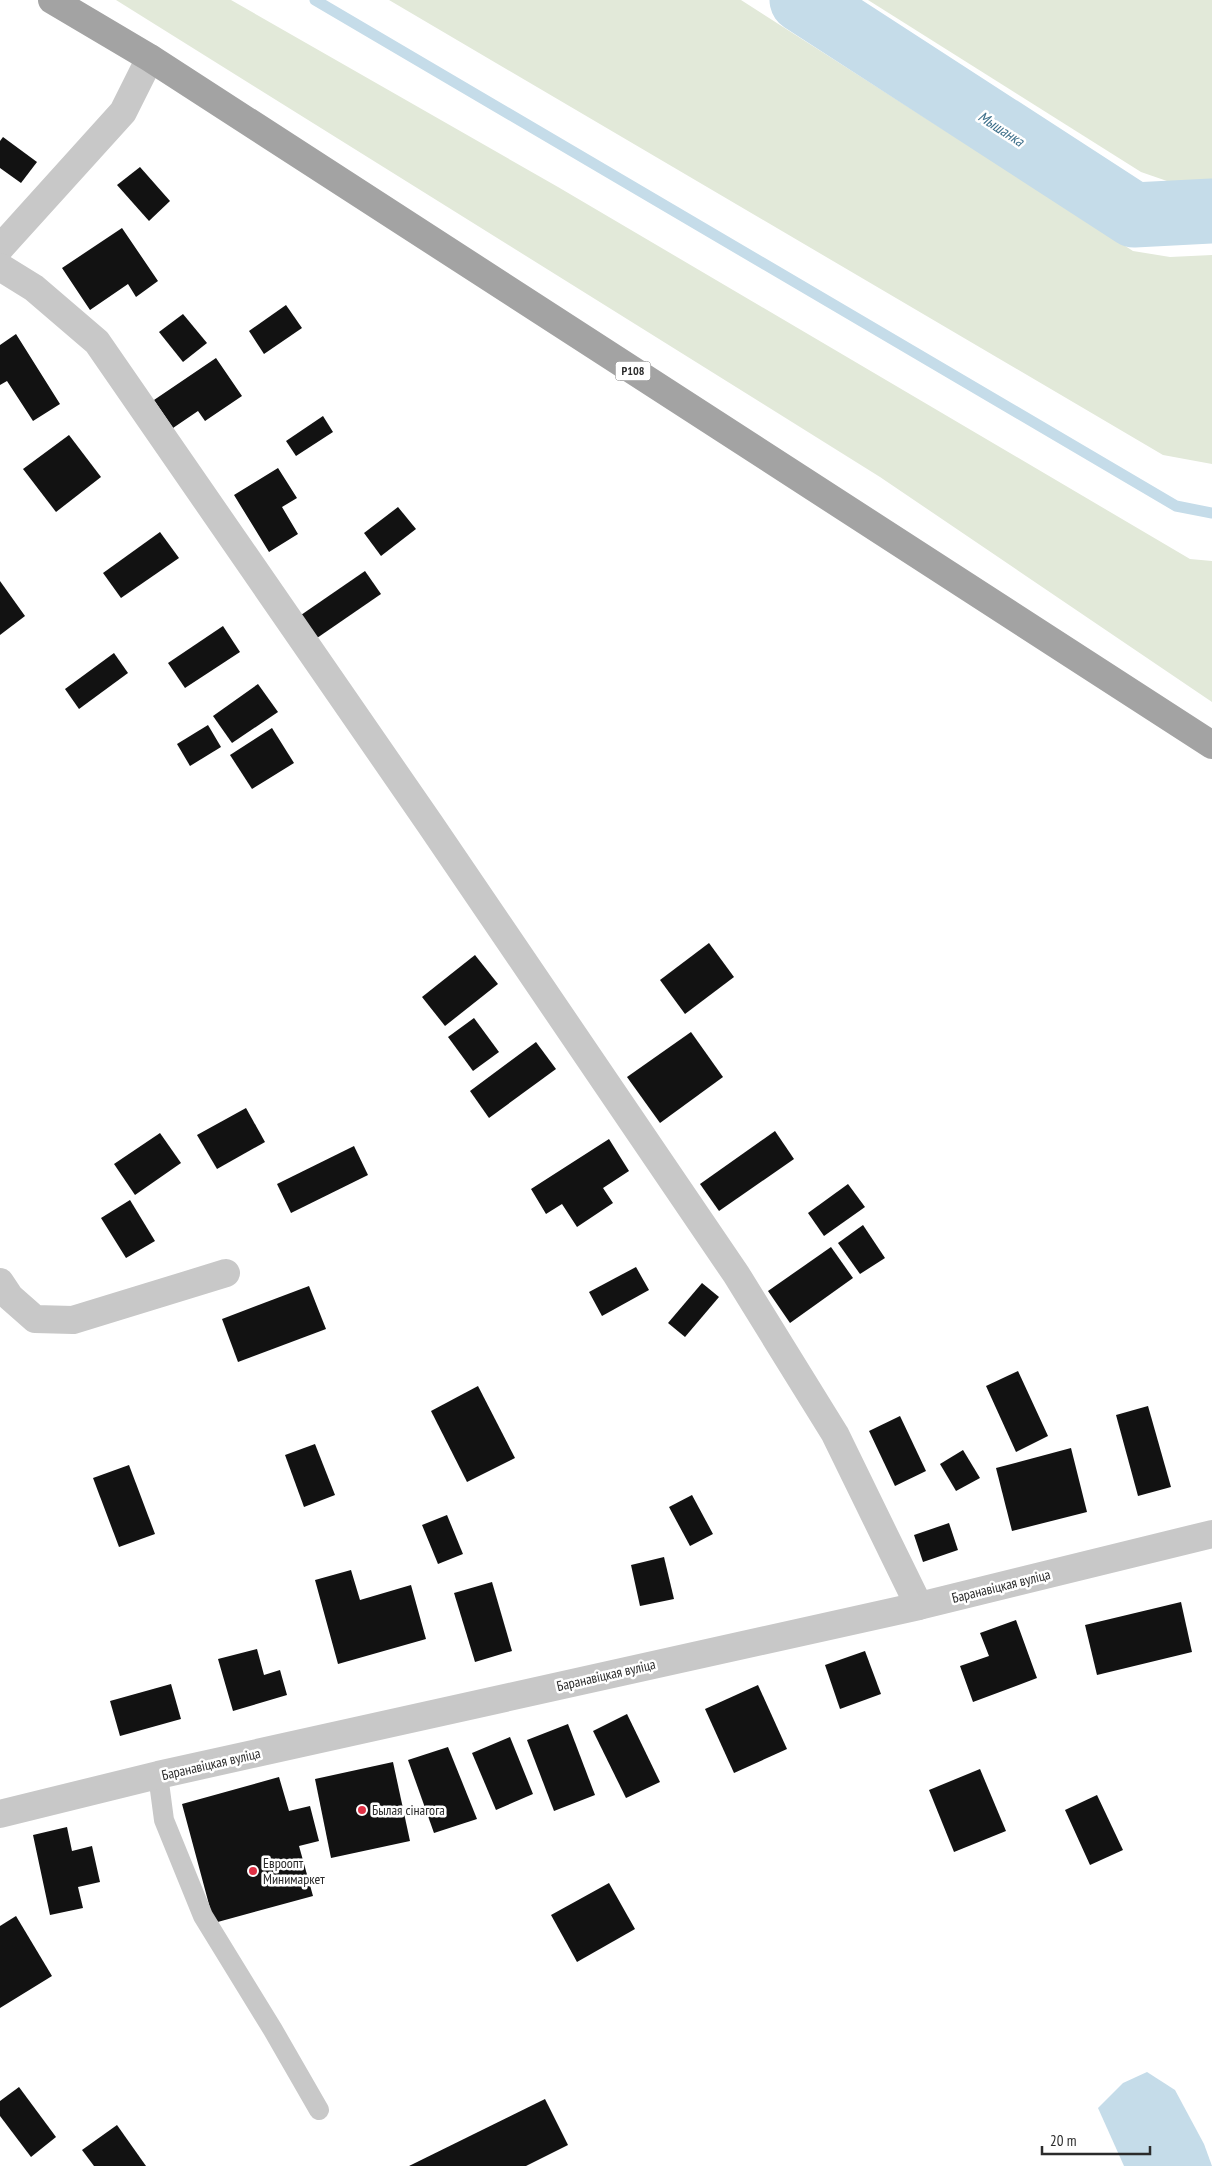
<svg xmlns="http://www.w3.org/2000/svg" width="1212" height="2166" viewBox="0 0 1212 2166" font-family="'PT Sans Narrow',sans-serif">
	<style>
		.green { fill: #e2e9d9 }
		.water { fill: #c5dce9 }
		.lines { fill: none; stroke-linecap: round; stroke-linejoin: round }
		.stream { stroke: #c5dce9; stroke-width: 11 }
		.river { stroke: #c5dce9; stroke-width: 65 }
		.building { fill: #121212 }
		.service { stroke: #c8c8c8; stroke-width: 20 }
		.minor { stroke: #c8c8c8; stroke-width: 28 }
		.tertiary { stroke: #c8c8c8; stroke-width: 28 }
		.primary { stroke: #a3a3a3; stroke-width: 28 }
		.poi-dot { fill: #df3145; stroke: #fff; stroke-width: 2 }
		.labels { text-anchor: middle; stroke-width: 5; stroke-linejoin: round; paint-order: stroke }
		.shield { fill: #fff; stroke: #6b6b6b; stroke-width: 1 }
		.shield-label { font-size: 12px; font-weight: bold; fill: #2b2b2b }
		.street-label { font-size: 14px; fill: #2b2b2b; stroke: #fff }
		.poi-label { font-size: 14px; fill: #2b2b2b; stroke: #fff; text-anchor: start }
		.water-label { font-size: 15px; font-style: italic; fill: #3d6f8a; stroke: #fff }
	</style>
	<rect width="100%" height="100%" fill="#fff"/>
	<g class="green">
		<path d="M116 0H231L558 187 1190 559 1212 561V702L880 477Z"/>
		<path d="M389 0H741L1133 251 1170 257 1212 255V464L1163 455Z"/>
		<path d="M868 0H1212V188L1190 189 1141 172Z"/>
	</g>
	<path class="water" d="M1147 2072 1175 2090 1204 2144 1212 2166H1124L1098 2108 1123 2083Z"/>
	<g class="lines">
		<path class="stream" d="M315 0 1176 506 1212 513"/>
		<path class="river" d="M802 0 1134 215 1212 211"/>
	</g>
	<g class="building">
		<path d="M3 137 37 162 21 183 0 168V141Z"/>
		<path d="M140 167 170 201 149 221 117 185Z"/>
		<path d="M122 228 158 281 136 297 128 284 90 310 62 268Z"/>
		<path d="M286 305 302 328 264 354 249 331Z"/>
		<path d="M183 314 207 343 183 362 159 332Z"/>
		<path d="M16 334 60 404 33 421 7 381 0 385V345Z"/>
		<path d="M216 358 242 396 205 421 198 411 173 428 154 400Z"/>
		<path d="M323 416 333 432 296 456 286 441Z"/>
		<path d="M69 435 101 477 56 512 23 469Z"/>
		<path d="M278 468 297 498 282 507 298 534 269 552 234 495Z"/>
		<path d="M398 507 416 529 381 556 364 533Z"/>
		<path d="M160 532 179 558 121 598 103 573Z"/>
		<path d="M365 571 381 594 317 638 301 615Z"/>
		<path d="M0 581 25 616 0 635Z"/>
		<path d="M223 626 240 652 185 688 168 663Z"/>
		<path d="M114 653 128 673 79 709 65 689Z"/>
		<path d="M258 684 278 712 232 743 213 716Z"/>
		<path d="M208 725 221 747 190 766 177 744Z"/>
		<path d="M272 728 294 763 252 789 230 755Z"/>
		<path d="M709 943 734 977 685 1014 660 980Z"/>
		<path d="M475 955 498 984 445 1026 422 997Z"/>
		<path d="M474 1018 499 1052 473 1071 448 1037Z"/>
		<path d="M691 1032 723 1077 660 1123 627 1077Z"/>
		<path d="M536 1042 556 1069 489 1118 470 1091Z"/>
		<path d="M246 1108 265 1142 217 1169 197 1135Z"/>
		<path d="M775 1131 794 1159 719 1211 700 1184Z"/>
		<path d="M160 1133 181 1163 135 1195 114 1164Z"/>
		<path d="M609 1139 629 1171 603 1188 613 1203 577 1227 562 1204 546 1214 531 1189Z"/>
		<path d="M354 1146 368 1175 291 1213 277 1184Z"/>
		<path d="M848 1184 865 1207 824 1236 808 1213Z"/>
		<path d="M130 1200 155 1241 126 1258 101 1218Z"/>
		<path d="M863 1225 885 1258 860 1274 838 1243Z"/>
		<path d="M831 1247 853 1278 790 1323 768 1291Z"/>
		<path d="M636 1267 649 1290 602 1316 589 1292Z"/>
		<path d="M702 1283 719 1297 685 1337 668 1323Z"/>
		<path d="M309 1286 326 1329 238 1362 222 1319Z"/>
		<path d="M1018 1371 1048 1436 1016 1452 986 1386Z"/>
		<path d="M478 1386 515 1458 467 1482 431 1411Z"/>
		<path d="M1148 1406 1171 1487 1138 1496 1116 1415Z"/>
		<path d="M900 1416 926 1471 895 1486 869 1431Z"/>
		<path d="M315 1444 335 1495 304 1507 285 1455Z"/>
		<path d="M1071 1448 1087 1512 1012 1531 996 1468Z"/>
		<path d="M963 1450 980 1478 956 1491 940 1464Z"/>
		<path d="M129 1465 155 1534 119 1547 93 1478Z"/>
		<path d="M692 1495 713 1534 690 1546 669 1507Z"/>
		<path d="M447 1515 463 1554 438 1564 422 1525Z"/>
		<path d="M949 1523 958 1550 923 1562 914 1535Z"/>
		<path d="M664 1557 674 1599 640 1606 631 1565Z"/>
		<path d="M351 1570 360 1600 411 1585 426 1639 338 1664 315 1580Z"/>
		<path d="M492 1582 512 1651 475 1662 454 1593Z"/>
		<path d="M1181 1602 1192 1652 1097 1675 1085 1625Z"/>
		<path d="M1016 1620 1037 1678 973 1702 960 1666 989 1656 980 1633Z"/>
		<path d="M257 1649 264 1675 280 1670 287 1695 233 1711 218 1659Z"/>
		<path d="M865 1651 881 1694 840 1709 825 1665Z"/>
		<path d="M171 1684 181 1719 120 1736 110 1701Z"/>
		<path d="M758 1685 787 1749 734 1773 705 1709Z"/>
		<path d="M627 1714 660 1782 626 1798 593 1731Z"/>
		<path d="M568 1724 595 1795 554 1811 527 1740Z"/>
		<path d="M510 1737 533 1794 496 1810 472 1753Z"/>
		<path d="M448 1747 477 1819 434 1833 408 1760Z"/>
		<path d="M393 1762 410 1841 331 1858 315 1779Z"/>
		<path d="M980 1769 1006 1831 954 1852 929 1790Z"/>
		<path d="M279 1777 289 1811 310 1806 319 1841 299 1846 313 1896 214 1923 182 1804Z"/>
		<path d="M1097 1795 1123 1850 1090 1865 1065 1810Z"/>
		<path d="M67 1827 72 1851 92 1846 100 1882 78 1887 83 1908 50 1915 33 1835Z"/>
		<path d="M609 1883 635 1929 577 1962 551 1915Z"/>
		<path d="M16 1916 52 1976 0 2008V1926Z"/>
		<path d="M19 2087 56 2137 31 2157 0 2116V2101Z"/>
		<path d="M545 2099 568 2145 526 2166H409Z"/>
		<path d="M117 2125 146 2166H94L82 2150Z"/>
	</g>
	<g class="lines">
		<path class="service" d="M158 1775 164 1820 203 1916 273 2030 319 2110"/>
		<g class="minor">
			<path d="M0 248 123 112 150 58"/>
			<path d="M0 267 34 288 97 342 430 824 736 1274 835 1434 919 1606"/>
			<path d="M0 1282 10 1297 35 1319 73 1320 226 1273"/>
		</g>
		<path class="tertiary" d="M0 1814 158 1775 919 1606 1212 1534"/>
		<path class="primary" d="M52 0 150 58 1212 745"/>
	</g>
	<g class="poi-dot">
		<circle cx="362" cy="1810" r="5"/>
		<circle cx="253" cy="1871" r="5"/>
	</g>
	<g class="labels">
		<rect class="shield" x="615.5" y="361.5" width="35" height="19" rx="4"/>
		<g class="shield-label">
			<text x="633" y="375">Р108</text>
		</g>
		<g class="street-label">
			<text transform="translate(1001 1586) rotate(-14)" y="5">Баранавіцкая вуліца</text>
			<text transform="translate(606 1675) rotate(-13)" y="5">Баранавіцкая вуліца</text>
			<text transform="translate(211 1764) rotate(-13)" y="5">Баранавіцкая вуліца</text>
		</g>
		<g class="poi-label">
			<text x="372" y="1815">Былая сінагога</text>
			<text x="263" y="1868">Евроопт<tspan x="263" dy="16">Минимаркет</tspan></text>
		</g>
		<g class="water-label">
			<text transform="translate(1001 129) rotate(33)" y="5">Мышанка</text>
		</g>
	</g>
	<path d="M1042 2146v8h108v-8" fill="none" stroke="#2b2b2b" stroke-width="2.5"/>
	<text x="1050" y="2146" font-size="15" fill="#2b2b2b" stroke="#ffffff" stroke-width="4" paint-order="stroke">20 m</text>
</svg>
